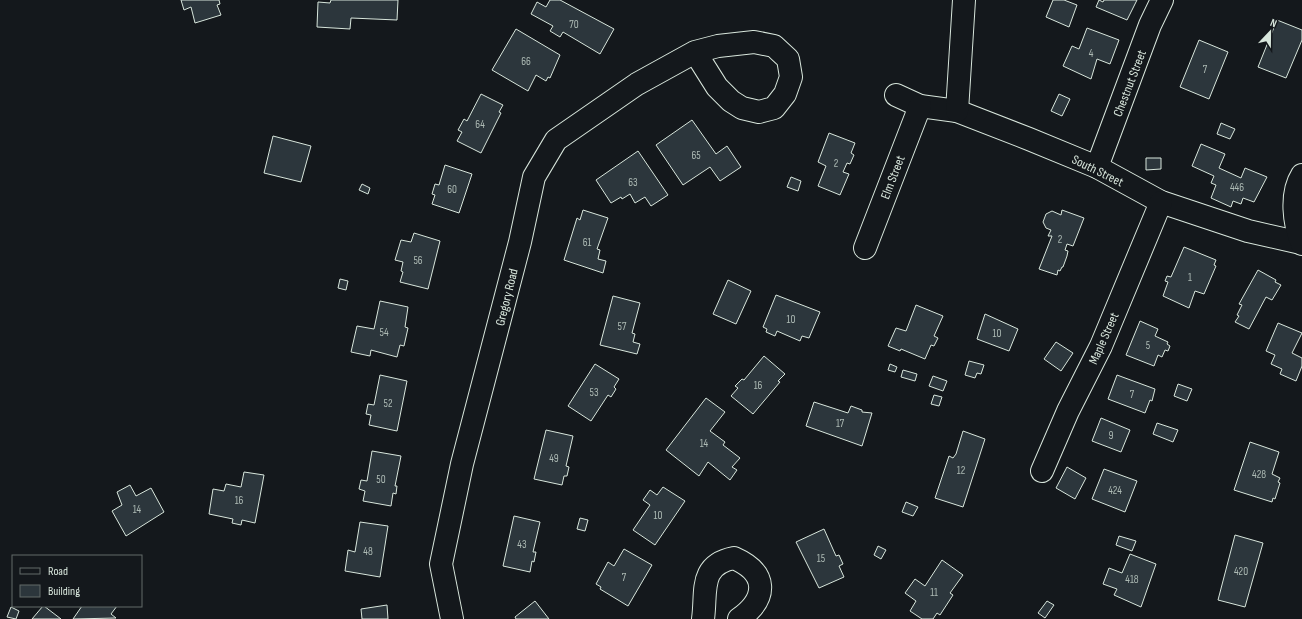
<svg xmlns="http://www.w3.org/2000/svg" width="1302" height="619" viewBox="0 0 1302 619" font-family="'Sofia Sans Condensed',sans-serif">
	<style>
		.building { fill: #2c363c; stroke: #d8e6dc }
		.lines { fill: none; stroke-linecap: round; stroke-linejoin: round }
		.minor-casing { stroke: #d8e6dc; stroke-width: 24 }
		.minor { stroke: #14181c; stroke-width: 22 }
		.labels { text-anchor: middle; stroke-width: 3; stroke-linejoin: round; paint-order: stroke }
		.number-label { font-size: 11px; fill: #adbab4 }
		.street-label { font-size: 13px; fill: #d8e6dc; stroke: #14181c }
	</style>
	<rect width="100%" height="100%" fill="#14181c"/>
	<g class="building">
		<path d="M181 0H219L220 4 217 5 221 15 195 23 191 7 184 10Z"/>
		<path d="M331 0H398L397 20 351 18 350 29 317 27 318 2 330 3Z"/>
		<path d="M550 0H560L614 29 600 54 563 32 560 37 550 31 553 26 531 14 537 2 546 7Z"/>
		<path d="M1053 0H1064L1077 5 1069 27 1046 17Z"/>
		<path d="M1099 0 1103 2 1104 0H1137L1127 20 1096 7Z"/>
		<path d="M1277 20 1302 30V40L1286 78 1258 67Z"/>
		<path d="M1087 28 1119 40 1110 64 1097 59 1091 79 1063 66 1072 46 1079 49Z"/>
		<path d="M516 29 560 55 550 78 548 77 546 81 536 75 528 91 492 70Z"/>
		<path d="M1199 40 1228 52 1209 99 1180 87Z"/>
		<path d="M481 94 503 105 499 112 501 113 481 153 457 141 462 132 458 130 464 119 467 121Z"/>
		<path d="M1059 94 1070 99 1062 116 1051 111Z"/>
		<path d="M692 120 716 154 727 146 741 167 720 181 710 167 683 185 656 145Z"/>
		<path d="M1221 123 1235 129 1230 139 1217 134Z"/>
		<path d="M829 133 855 143 851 153 854 155 850 164 847 163 843 172 849 174 840 195 818 186 826 166 818 162Z"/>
		<path d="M273 136 311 146 301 182 264 173Z"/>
		<path d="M1201 144 1225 154 1219 168 1241 178 1245 168 1267 177 1254 202 1243 198 1241 204 1233 201 1231 207 1211 198 1216 185 1211 183 1214 176 1192 166Z"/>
		<path d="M638 151 668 195 651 206 645 197 635 203 630 194 622 199 621 197 611 203 596 180Z"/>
		<path d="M1146 158H1161V169L1146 170Z"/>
		<path d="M445 165 472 174 459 213 432 204 435 195 432 194 435 184 439 185Z"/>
		<path d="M791 177 801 181 798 191 787 187Z"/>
		<path d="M362 184 370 188 368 194 359 190Z"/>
		<path d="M583 210 608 218 597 249 600 250 598 259 606 261 603 273 564 260 577 218 580 220Z"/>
		<path d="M1062 210 1084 218 1073 246 1067 244 1065 250 1068 251 1067 256 1063 267H1062L1060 271 1058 270 1057 275 1039 269 1052 236H1048L1051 230 1046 228 1043 222 1046 214 1052 211 1061 215Z"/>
		<path d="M414 233 440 241 428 289 400 282 403 272 401 271 403 262 395 260 401 240 411 242Z"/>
		<path d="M1184 247 1216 260 1214 265 1216 266 1204 294 1195 291 1189 308 1163 296 1168 282 1165 281 1167 276 1171 277Z"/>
		<path d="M1258 270 1276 280 1275 282 1281 285 1272 300 1266 297 1249 329 1235 322 1239 316 1237 315 1242 305 1239 304Z"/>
		<path d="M340 279 348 281 346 290 338 288Z"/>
		<path d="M728 280 751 291 736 324 713 314Z"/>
		<path d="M776 295 820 312 809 338 802 336 800 341 777 331 775 336 766 332 767 329 763 327Z"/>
		<path d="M613 296 640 303 632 333 635 334 633 342 640 344 637 354 600 345Z"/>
		<path d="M380 301 408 307 405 327 408 328 404 346 400 345 397 357 371 350 370 356 351 352 357 326 374 329Z"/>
		<path d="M916 305 943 316 934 336 938 338 934 346 931 345 925 359 901 349 900 351 888 346 896 328 906 331Z"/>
		<path d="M985 314 1018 329 1009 351 977 339Z"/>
		<path d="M1140 321 1158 329 1155 336 1168 342 1167 344 1170 346 1168 351 1165 350 1162 357 1158 355 1154 366 1126 355Z"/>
		<path d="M1278 323 1302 333 1292 353 1302 358V366L1296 381 1280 374 1282 369 1271 364 1275 355 1266 351Z"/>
		<path d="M1056 342 1073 353 1061 371 1044 359Z"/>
		<path d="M764 356 785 374 778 381 780 382 753 414 731 396 738 388 735 386 742 379 744 380Z"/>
		<path d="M969 361 984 365 981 374 977 373 975 378 965 375Z"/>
		<path d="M595 364 619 379 614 387 616 389 611 397 608 395 591 421 568 406Z"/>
		<path d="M890 364 897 367 895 372 888 370Z"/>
		<path d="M903 370 917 374 915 381 901 377Z"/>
		<path d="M380 375 407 381 397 431 369 425 371 415 366 414 368 404 374 405Z"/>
		<path d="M1117 375 1155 389 1152 401 1150 400 1145 413 1108 399Z"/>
		<path d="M933 376 947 381 943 391 929 386Z"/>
		<path d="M1178 384 1192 389 1187 401 1174 396Z"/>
		<path d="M934 395 942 397 939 406 931 404Z"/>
		<path d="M706 398 725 412 710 431 725 442 723 445 740 458 732 467 737 470 730 480 708 462 699 476 666 450Z"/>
		<path d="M814 402 848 413 851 406 862 410V412L872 413 862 446 806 426Z"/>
		<path d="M1101 418 1130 430 1121 452 1092 441Z"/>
		<path d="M1157 423 1178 430 1173 442 1153 434Z"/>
		<path d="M546 430 573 436 566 466 569 467 567 476H564L562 485 534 479Z"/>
		<path d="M963 431 985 439 963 507 935 498 949 456 953 458 956 454Z"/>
		<path d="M1250 442 1279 452 1272 474 1280 478 1278 482 1280 483 1275 499 1273 498 1272 502 1234 490Z"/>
		<path d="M372 451 401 456 395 486H397L396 494 393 493 391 506 363 501 365 491 359 489 361 480 367 481Z"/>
		<path d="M1067 467 1086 478 1075 499 1056 488Z"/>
		<path d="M1104 469 1137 481 1125 512 1092 499Z"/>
		<path d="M244 472 264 475 255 523 242 520 241 525 232 523 233 519 209 514 213 489 224 491 226 484 241 487Z"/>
		<path d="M130 485 136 496 151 488 164 512 126 536 112 511 122 505 117 492Z"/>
		<path d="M663 487 685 501 655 545 633 530 650 505 643 500 650 490 657 495Z"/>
		<path d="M906 502 918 507 913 516 902 512Z"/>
		<path d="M514 516 540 522 533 552H536L534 562 532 561 530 572 503 566Z"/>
		<path d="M580 518 588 520 585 531 577 529Z"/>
		<path d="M360 522 388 526 380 577 345 571 348 550 355 552Z"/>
		<path d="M824 529 836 556 839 555 843 564 839 566 844 577 819 588 796 542Z"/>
		<path d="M1235 535 1263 543 1245 607 1218 600Z"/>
		<path d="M1119 536 1136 541 1132 551 1116 545Z"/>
		<path d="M878 546 886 550 881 559 874 555Z"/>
		<path d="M624 549 652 565 628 606 600 589 601 587 596 584 608 562 614 566Z"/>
		<path d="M1130 554 1156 564 1141 607 1114 595 1117 589 1103 584 1109 568 1122 573Z"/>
		<path d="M942 560 963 575 950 593 953 595 940 615 937 613 933 619H922L910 611 916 601 905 593 915 579 925 586Z"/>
		<path d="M535 601 549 619H516L515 617Z"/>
		<path d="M1047 601 1054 605 1045 618 1038 613Z"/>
		<path d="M387 605 388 619H362L361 609Z"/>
		<path d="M43 606H44L61 619H32Z"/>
		<path d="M82 606H117L111 614 116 618 73 619Z"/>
		<path d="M11 607 19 611 16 619 7 617Z"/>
	</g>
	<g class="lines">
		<g class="minor-casing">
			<g id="minor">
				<path d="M896 95 920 106 957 111 1029 139 1097 167 1161 202 1248 231 1301 243"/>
				<path d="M957 111 964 0"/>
				<path d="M1097 167 1150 25 1162 0"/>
				<path d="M1302 175C1290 194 1294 224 1302 244"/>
				<path d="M865 248 920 106"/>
				<path d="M1042 471 1068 411 1101 346 1161 202"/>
				<path d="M452 619 441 564 462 464 520 242 534 177 556 140 637 84 695 52 718 46 754 42 774 46 788 59 791 77 785 94 774 108 759 112 742 108 731 101 717 87 695 52"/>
				<path d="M703 619C707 592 698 565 734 558 768 573 768 598 739 619"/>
			</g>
		</g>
		<use href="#minor" class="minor"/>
	</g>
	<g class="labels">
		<g class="number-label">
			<text x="574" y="28">70</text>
			<text x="1091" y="57">4</text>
			<text x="526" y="65">66</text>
			<text x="1205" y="73">7</text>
			<text x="480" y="128">64</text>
			<text x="696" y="159">65</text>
			<text x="836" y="167">2</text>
			<text x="633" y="186">63</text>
			<text x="1237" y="191">446</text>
			<text x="452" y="193">60</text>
			<text x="1060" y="243">2</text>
			<text x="587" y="246">61</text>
			<text x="418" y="264">56</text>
			<text x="1190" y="281">1</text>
			<text x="791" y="323">10</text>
			<text x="622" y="330">57</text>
			<text x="384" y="336">54</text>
			<text x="997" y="337">10</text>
			<text x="1148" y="349">5</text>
			<text x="758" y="389">16</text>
			<text x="594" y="396">53</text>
			<text x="1132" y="398">7</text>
			<text x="388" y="407">52</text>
			<text x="840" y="427">17</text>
			<text x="1111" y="439">9</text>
			<text x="704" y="447">14</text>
			<text x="554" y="462">49</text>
			<text x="961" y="474">12</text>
			<text x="1259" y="478">428</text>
			<text x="381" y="483">50</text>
			<text x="1115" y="494">424</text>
			<text x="239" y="504">16</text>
			<text x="137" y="513">14</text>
			<text x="658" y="519">10</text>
			<text x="522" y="548">43</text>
			<text x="368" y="555">48</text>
			<text x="821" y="562">15</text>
			<text x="1241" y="575">420</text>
			<text x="624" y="581">7</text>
			<text x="1132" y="583">418</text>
			<text x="934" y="596">11</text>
		</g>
		<g class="street-label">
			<text transform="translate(1129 83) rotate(-69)" y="5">Chestnut Street</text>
			<text transform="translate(1098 170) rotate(26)" y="5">South Street</text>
			<text transform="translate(892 177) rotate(-69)" y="5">Elm Street</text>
			<text transform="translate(506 297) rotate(-76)" y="5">Gregory Road</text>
			<text transform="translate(1103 338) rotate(-66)" y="5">Maple Street</text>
		</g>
	</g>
	<rect x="12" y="555" width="130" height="52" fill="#14181c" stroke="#626a69"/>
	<rect x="20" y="568" width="20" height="6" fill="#14181c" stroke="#626a69"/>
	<text x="48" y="575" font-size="12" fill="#d8e6dc">Road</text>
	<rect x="20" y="585" width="20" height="12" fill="#2c363c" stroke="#626a69"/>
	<text x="48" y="595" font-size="12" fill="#d8e6dc">Building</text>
	<g transform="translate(1270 32) rotate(22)" stroke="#14181c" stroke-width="3" paint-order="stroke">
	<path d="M0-3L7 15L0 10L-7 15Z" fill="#d8e6dc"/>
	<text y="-6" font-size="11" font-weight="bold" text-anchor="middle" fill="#d8e6dc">N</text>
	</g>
</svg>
